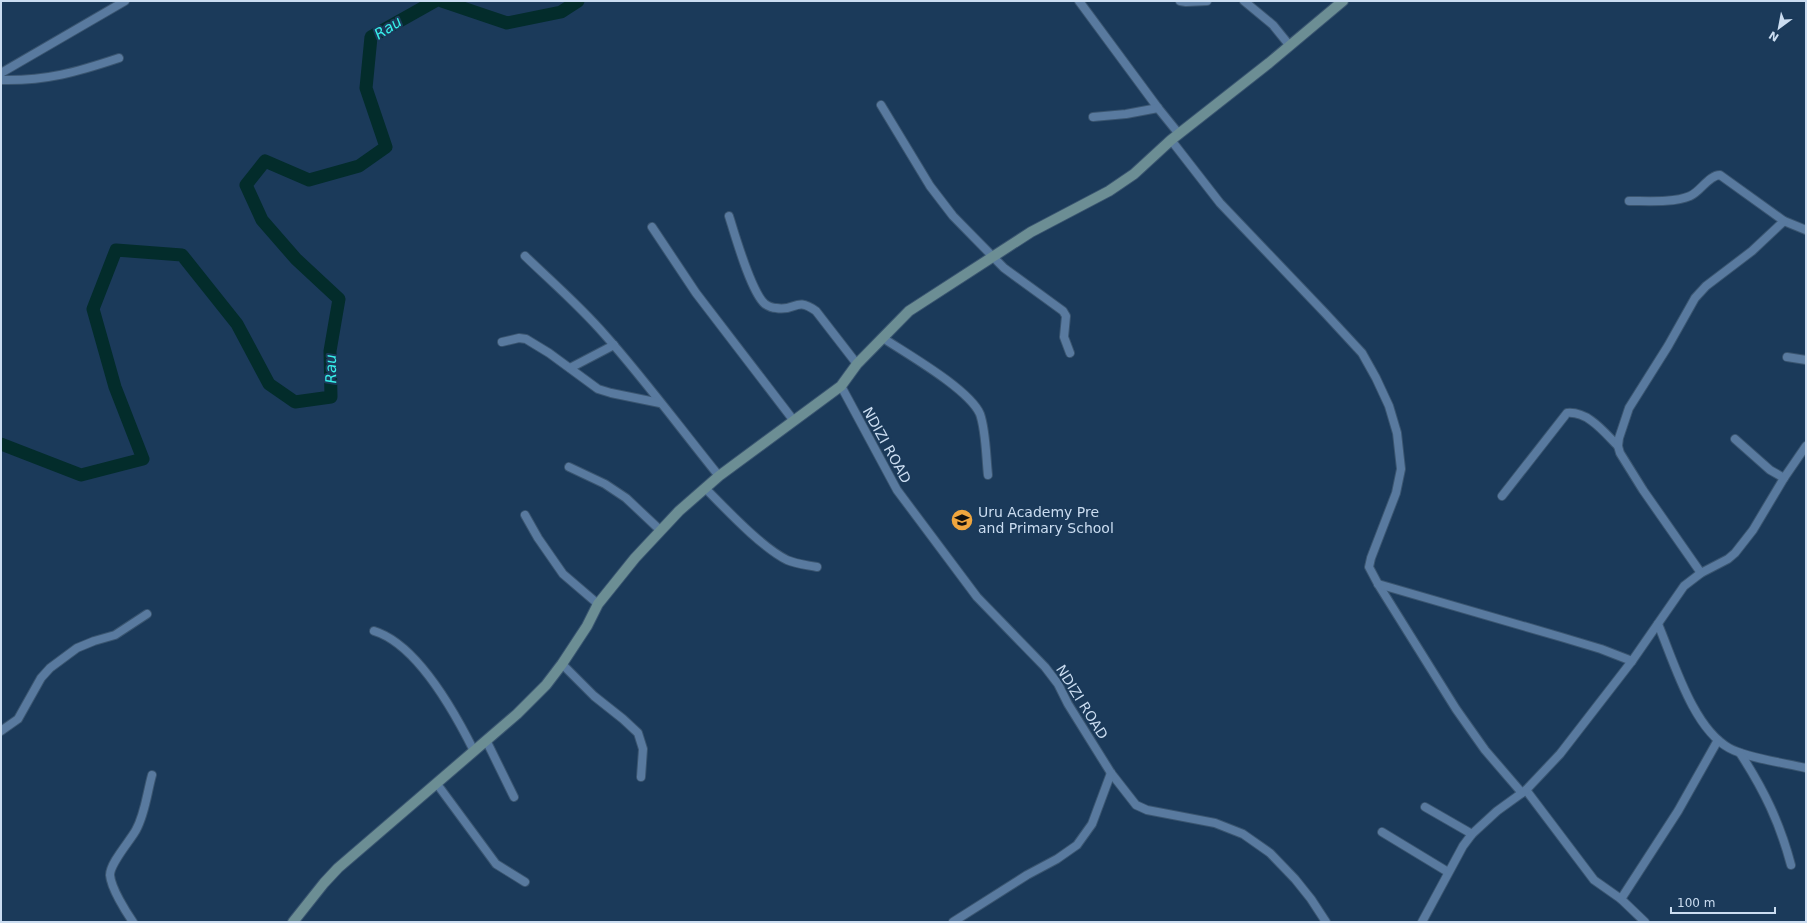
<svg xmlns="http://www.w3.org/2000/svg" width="1807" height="923" viewBox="0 0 1807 923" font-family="'DejaVu Sans',sans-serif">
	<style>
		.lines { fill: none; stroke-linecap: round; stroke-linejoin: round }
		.river { stroke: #032c2b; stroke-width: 13 }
		.street-casing { stroke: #3a5570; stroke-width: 10 }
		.secondary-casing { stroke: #3a5570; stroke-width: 12 }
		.street { stroke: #597a9f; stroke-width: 8 }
		.secondary { stroke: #6c8e94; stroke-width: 10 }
		.labels { text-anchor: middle; stroke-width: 4; stroke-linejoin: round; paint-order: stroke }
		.street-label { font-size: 14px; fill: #cbddf1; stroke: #1b3a5a }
		.poi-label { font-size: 14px; fill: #cbddf1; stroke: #1b3a5a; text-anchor: start }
		.water-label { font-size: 15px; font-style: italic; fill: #37efe9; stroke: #1b3a5a }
	</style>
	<rect width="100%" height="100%" fill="#1b3a5a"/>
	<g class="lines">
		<g class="river">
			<path d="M442 1 507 23 561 12 578 1"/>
			<path d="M1 444 81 475 143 459 115 387 93 309 116 250 182 255 237 324 269 384 295 402 331 397 330 351 339 299 296 259 262 220 246 185 265 161 309 180 359 166 386 147 366 88 371 37 435 1"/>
		</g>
		<g class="street-casing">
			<g id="street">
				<path d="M1079 1 1158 108 1179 134"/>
				<path d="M1180 1 1186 2 1207 1"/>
				<path d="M1244 1 1273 25 1290 46"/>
				<path d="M1 73 125 1"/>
				<path d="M1 80C47 81 77 72 119 58"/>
				<path d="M881 105 930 186 953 216 1004 268 1063 311 1066 316 1064 337 1070 353"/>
				<path d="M1093 117 1126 114 1158 108"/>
				<path d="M1171 140 1220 203 1325 313 1362 353 1376 378 1389 406 1397 433 1401 469 1396 493 1371 558 1369 567 1378 584 1456 709 1485 750 1522 793"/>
				<path d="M1629 201C1647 201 1674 203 1690 196 1700 192 1709 175 1720 175L1784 221 1806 230"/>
				<path d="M729 216C735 235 751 292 765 304 768 306 773 308 776 308 796 312 795 296 816 311L857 364"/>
				<path d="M652 227 696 293 794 421"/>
				<path d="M525 256C552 282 581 307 605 335 645 380 681 429 719 476"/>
				<path d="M883 338C907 354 969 389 980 414 986 431 986 457 988 475"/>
				<path d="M502 342 519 338 526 339 549 353 598 389 611 393 660 403"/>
				<path d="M1787 357 1806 360"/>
				<path d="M570 368 614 345"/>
				<path d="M841 386 897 490 977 597 1045 667 1058 684 1068 704 1111 773 1136 805 1147 810 1215 823 1243 834 1270 853 1295 879 1311 899 1326 922"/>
				<path d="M1735 439 1770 470 1784 478"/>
				<path d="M569 467 605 484 626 498 660 530"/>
				<path d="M705 488C726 509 761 547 787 560 796 564 807 565 817 567"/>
				<path d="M1502 496 1567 413C1588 411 1604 432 1618 446"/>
				<path d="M525 515 538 538 563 574 598 604"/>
				<path d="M1701 573 1643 490 1620 453 1618 446 1619 438 1629 408 1668 346 1695 298 1706 286 1752 251 1784 221"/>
				<path d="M1378 584 1561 637 1601 649 1632 661"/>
				<path d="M1658 624C1674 662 1693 728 1729 748 1747 758 1785 763 1806 768"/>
				<path d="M374 631C417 644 455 713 474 751"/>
				<path d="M562 664 594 696 623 719 638 733 643 749 641 777"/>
				<path d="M1 731 18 719 41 678 50 668 77 648 94 641 115 635 147 614"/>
				<path d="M486 740 514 797"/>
				<path d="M1740 753C1764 790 1780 823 1791 865"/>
				<path d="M437 784 496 864 525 882"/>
				<path d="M1526 790 1594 880 1621 899 1645 922"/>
				<path d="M1425 807 1472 834"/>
				<path d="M1382 832 1448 872"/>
				<path d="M1621 899 1678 811 1718 740"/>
				<path d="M133 922C126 912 111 888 110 875 110 863 130 841 136 830 145 814 147 793 152 775"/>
				<path d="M953 922 1027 875 1057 859 1077 845 1092 824 1111 773"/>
				<path d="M1422 922 1463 846 1472 834 1497 811 1526 790 1560 754 1632 661 1684 586 1701 573 1728 559 1735 553 1753 530 1784 478 1806 446"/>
			</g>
		</g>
		<g class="secondary-casing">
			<path id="secondary" d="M293 922 324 883 338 868 517 714 546 685 562 664 587 626 598 604 635 558 679 511 719 476 841 386 857 364 909 311 1031 232 1109 191 1134 174 1171 140 1269 63 1343 1"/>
		</g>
		<use href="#street" class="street"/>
		<use href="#secondary" class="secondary"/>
	</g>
	<defs>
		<g id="school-disc" transform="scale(1.15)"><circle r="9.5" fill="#f0a63e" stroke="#1b3a5a"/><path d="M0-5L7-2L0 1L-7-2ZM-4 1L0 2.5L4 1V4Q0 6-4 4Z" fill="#111"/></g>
	</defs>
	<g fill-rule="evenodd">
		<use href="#school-disc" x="962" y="520"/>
	</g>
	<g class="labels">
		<g class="street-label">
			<text transform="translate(887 445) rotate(61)" y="5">NDIZI ROAD</text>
			<text transform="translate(1082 702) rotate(58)" y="5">NDIZI ROAD</text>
		</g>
		<g class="poi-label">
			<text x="978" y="517">Uru Academy Pre<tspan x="978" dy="16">and Primary School</tspan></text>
		</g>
		<g class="water-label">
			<text transform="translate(388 28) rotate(-33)" y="5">Rau</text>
			<text transform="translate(331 369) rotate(-91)" y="5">Rau</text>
		</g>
	</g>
	<rect width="1807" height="923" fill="none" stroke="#cbddf1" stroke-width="4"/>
	<g transform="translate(1779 28) rotate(212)" stroke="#1b3a5a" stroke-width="3" paint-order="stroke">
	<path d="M0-3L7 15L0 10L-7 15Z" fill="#cbddf1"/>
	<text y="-6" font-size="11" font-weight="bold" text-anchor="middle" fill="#cbddf1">N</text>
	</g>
	<path d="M1671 907v6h104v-6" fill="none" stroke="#cbddf1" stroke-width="2"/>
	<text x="1677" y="907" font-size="12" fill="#cbddf1" stroke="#1b3a5a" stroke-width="3" paint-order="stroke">100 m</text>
</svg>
